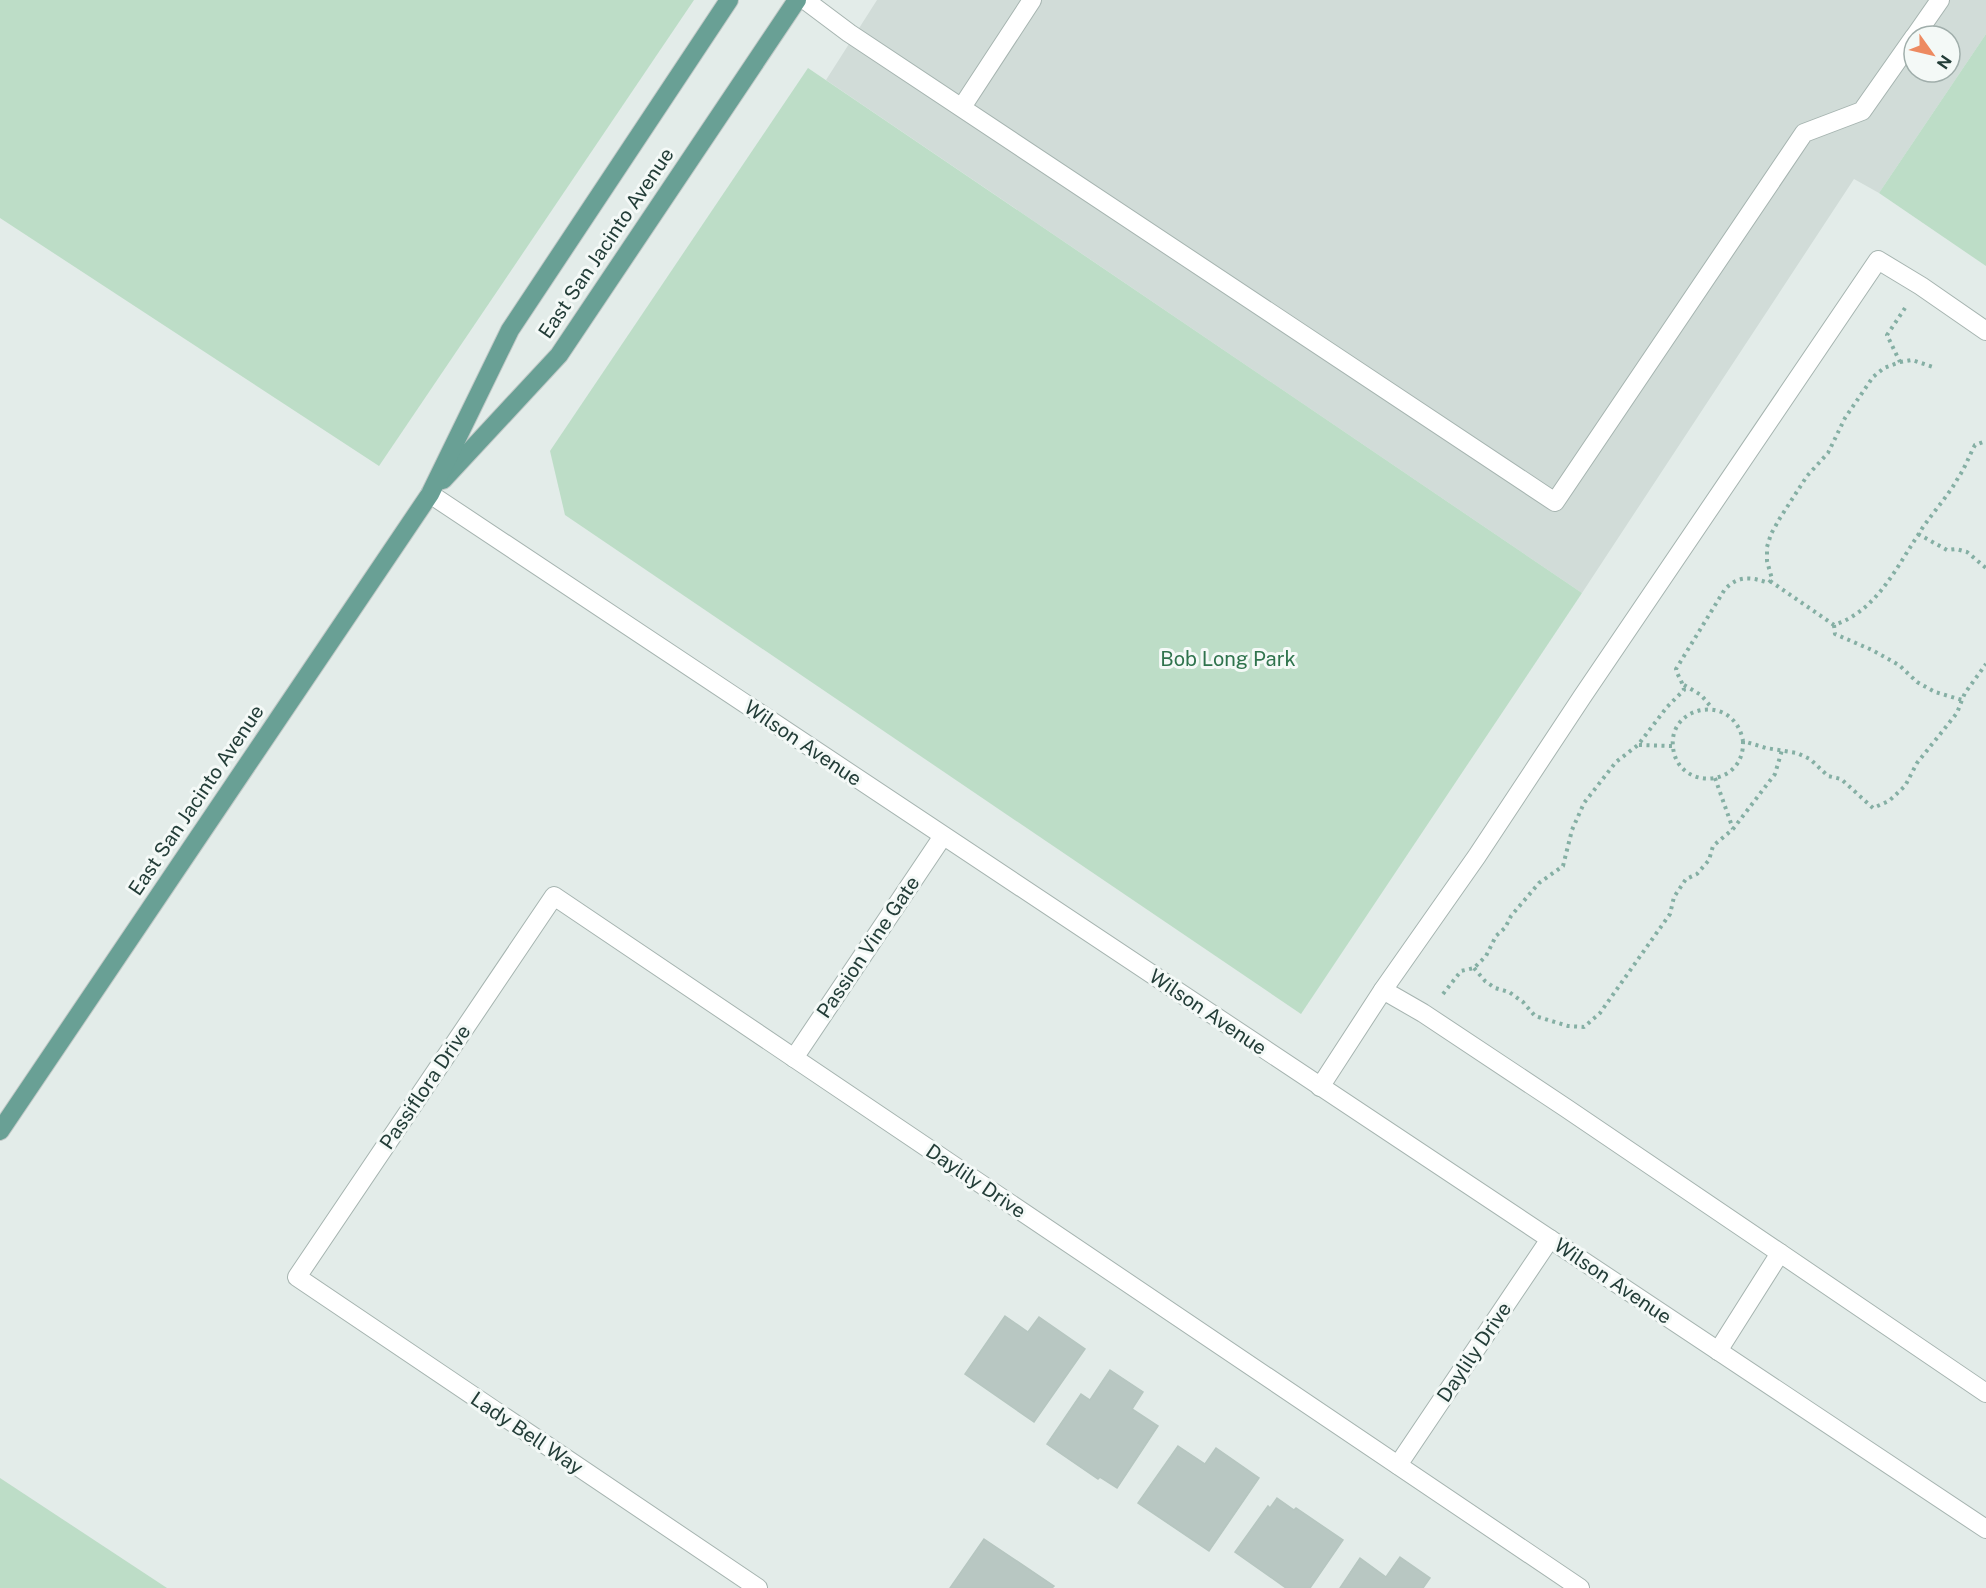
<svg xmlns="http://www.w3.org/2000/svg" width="1986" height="1588" viewBox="0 0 1986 1588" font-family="'Public Sans',sans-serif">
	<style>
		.built { fill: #d1dcd8; fill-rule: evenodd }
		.green { fill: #bdddc7 }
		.building { fill: #b8c7c2; stroke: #b6c6c0; stroke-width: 1.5 }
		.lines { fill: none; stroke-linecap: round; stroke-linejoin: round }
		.minor-casing { stroke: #a6b4b0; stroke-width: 20 }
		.major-casing { stroke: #c1c9c7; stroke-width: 20 }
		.path { stroke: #85afa4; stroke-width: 4; stroke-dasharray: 3 4.5; stroke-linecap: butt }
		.minor { stroke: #fff; stroke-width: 18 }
		.major { stroke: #69a095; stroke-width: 18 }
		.labels { text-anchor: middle; stroke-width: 6; stroke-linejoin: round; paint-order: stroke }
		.street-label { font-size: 20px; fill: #233d38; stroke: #f4f9f7 }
		.park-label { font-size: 20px; fill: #2f734d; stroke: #f4f9f7 }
	</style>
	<rect width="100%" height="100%" fill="#e3ece9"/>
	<path class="built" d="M877 0H1986V34L1879 193 1854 179 1582 593 826 80ZM1914 36H1950V72H1914Z"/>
	<g class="green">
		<path d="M0 0H694L379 466 0 218Z"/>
		<path d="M1986 34V266L1879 193Z"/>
		<path d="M808 68 1582 593 1301 1014 565 515 550 451Z"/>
		<path d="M0 1478 167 1588H0Z"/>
	</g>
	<g class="building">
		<path d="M1005 1316 1028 1332 1039 1317 1085 1349 1034 1422 965 1374Z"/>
		<path d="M1110 1370 1143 1392 1132 1409 1158 1426 1117 1488 1100 1477 1098 1479 1047 1444 1081 1394 1090 1400Z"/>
		<path d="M1178 1446 1205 1464 1216 1448 1259 1478 1209 1551 1138 1503Z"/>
		<path d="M1277 1498 1294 1510 1296 1508 1343 1540 1310 1588H1286L1235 1552 1268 1506 1270 1508Z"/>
		<path d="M984 1539 1054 1586 1052 1588H950Z"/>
		<path d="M1400 1557 1430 1578 1423 1588H1340L1360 1558 1386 1577Z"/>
	</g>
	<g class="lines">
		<g class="minor-casing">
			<g id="minor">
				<path d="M805 0 849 33 1555 502 1804 133 1862 111 1914 37"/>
				<path d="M1915 36 1940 0"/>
				<path d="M962 107 1032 0"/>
				<path d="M430 494 1986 1529"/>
				<path d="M1383 990 1423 1013 1566 1108 1780 1253"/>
				<path d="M794 1058 943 836"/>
				<path d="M1320 1087 1383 990 1477 856 1582 697 1878 260 1921 286 1986 331"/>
				<path d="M1718 1351 1780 1253 1986 1393"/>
				<path d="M1398 1465 1550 1239"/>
				<path d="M758 1588 297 1277 554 896 1580 1588"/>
			</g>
		</g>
		<g class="major-casing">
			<g id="major">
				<path d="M443 480 559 355 797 0"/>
				<path d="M0 1131 430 494 510 330 729 0"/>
			</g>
		</g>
		<g class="path">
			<path d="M1900 362 1912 360 1933 367"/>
			<path d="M1918 534 1947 550 1956 549 1967 552 1986 568"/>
			<path d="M1770 581 1834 625C1876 611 1895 570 1918 535 1930 515 1947 498 1958 478 1965 468 1969 456 1975 445L1986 441"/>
			<path d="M1834 625 1835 634 1872 650 1899 665 1917 682 1935 692 1962 700 1965 693 1986 664"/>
			<path d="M1684 685 1701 695 1712 708"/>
			<path d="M1743 741C1745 789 1677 791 1673 747 1668 705 1734 692 1743 741L1766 748 1797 753 1810 759 1828 776 1841 779 1873 808 1889 801 1905 786 1917 763 1957 713 1962 700"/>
			<path d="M1639 745 1672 746"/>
			<path d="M1715 778 1733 829"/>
			<path d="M1474 968 1485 981 1495 988 1509 992 1523 1002 1535 1016 1568 1026 1584 1027 1600 1013 1670 914 1674 897 1686 879 1697 874 1709 860 1713 846 1733 829 1775 774 1782 750"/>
			<path d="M1443 994 1461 971 1474 968 1486 956 1496 936 1505 928 1511 916 1539 883 1563 866 1572 830 1584 803 1616 762 1638 745 1667 707 1684 690C1682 680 1678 677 1676 669L1725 589C1739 575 1751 577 1769 583L1772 579 1767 561V547L1771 534 1780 518 1807 476 1828 453 1845 418 1873 377 1884 368 1900 362 1887 335 1905 308"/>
		</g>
		<use href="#minor" class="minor"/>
		<use href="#major" class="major"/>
	</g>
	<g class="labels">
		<g class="street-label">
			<text transform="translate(606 243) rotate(-56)" y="7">East San Jacinto Avenue</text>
			<text transform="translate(803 743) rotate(34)" y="7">Wilson Avenue</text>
			<text transform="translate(196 800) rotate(-56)" y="7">East San Jacinto Avenue</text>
			<text transform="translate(868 947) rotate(-56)" y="7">Passion Vine Gate</text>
			<text transform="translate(1208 1012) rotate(34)" y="7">Wilson Avenue</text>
			<text transform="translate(425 1087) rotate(-56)" y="7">Passiflora Drive</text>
			<text transform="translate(976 1181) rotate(34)" y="7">Daylily Drive</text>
			<text transform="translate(1613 1281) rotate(34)" y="7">Wilson Avenue</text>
			<text transform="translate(1474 1352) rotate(-56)" y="7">Daylily Drive</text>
			<text transform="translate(527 1433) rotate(34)" y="7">Lady Bell Way</text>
		</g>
		<g class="park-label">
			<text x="1228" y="666">Bob Long Park</text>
		</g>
	</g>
	<g transform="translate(1932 54) rotate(124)"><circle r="28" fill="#f4f9f7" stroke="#a0aeab" stroke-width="1.5"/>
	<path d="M0-4.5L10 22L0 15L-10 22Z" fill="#ed8a61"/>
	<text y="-9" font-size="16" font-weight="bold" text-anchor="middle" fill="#233d38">N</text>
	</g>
</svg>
